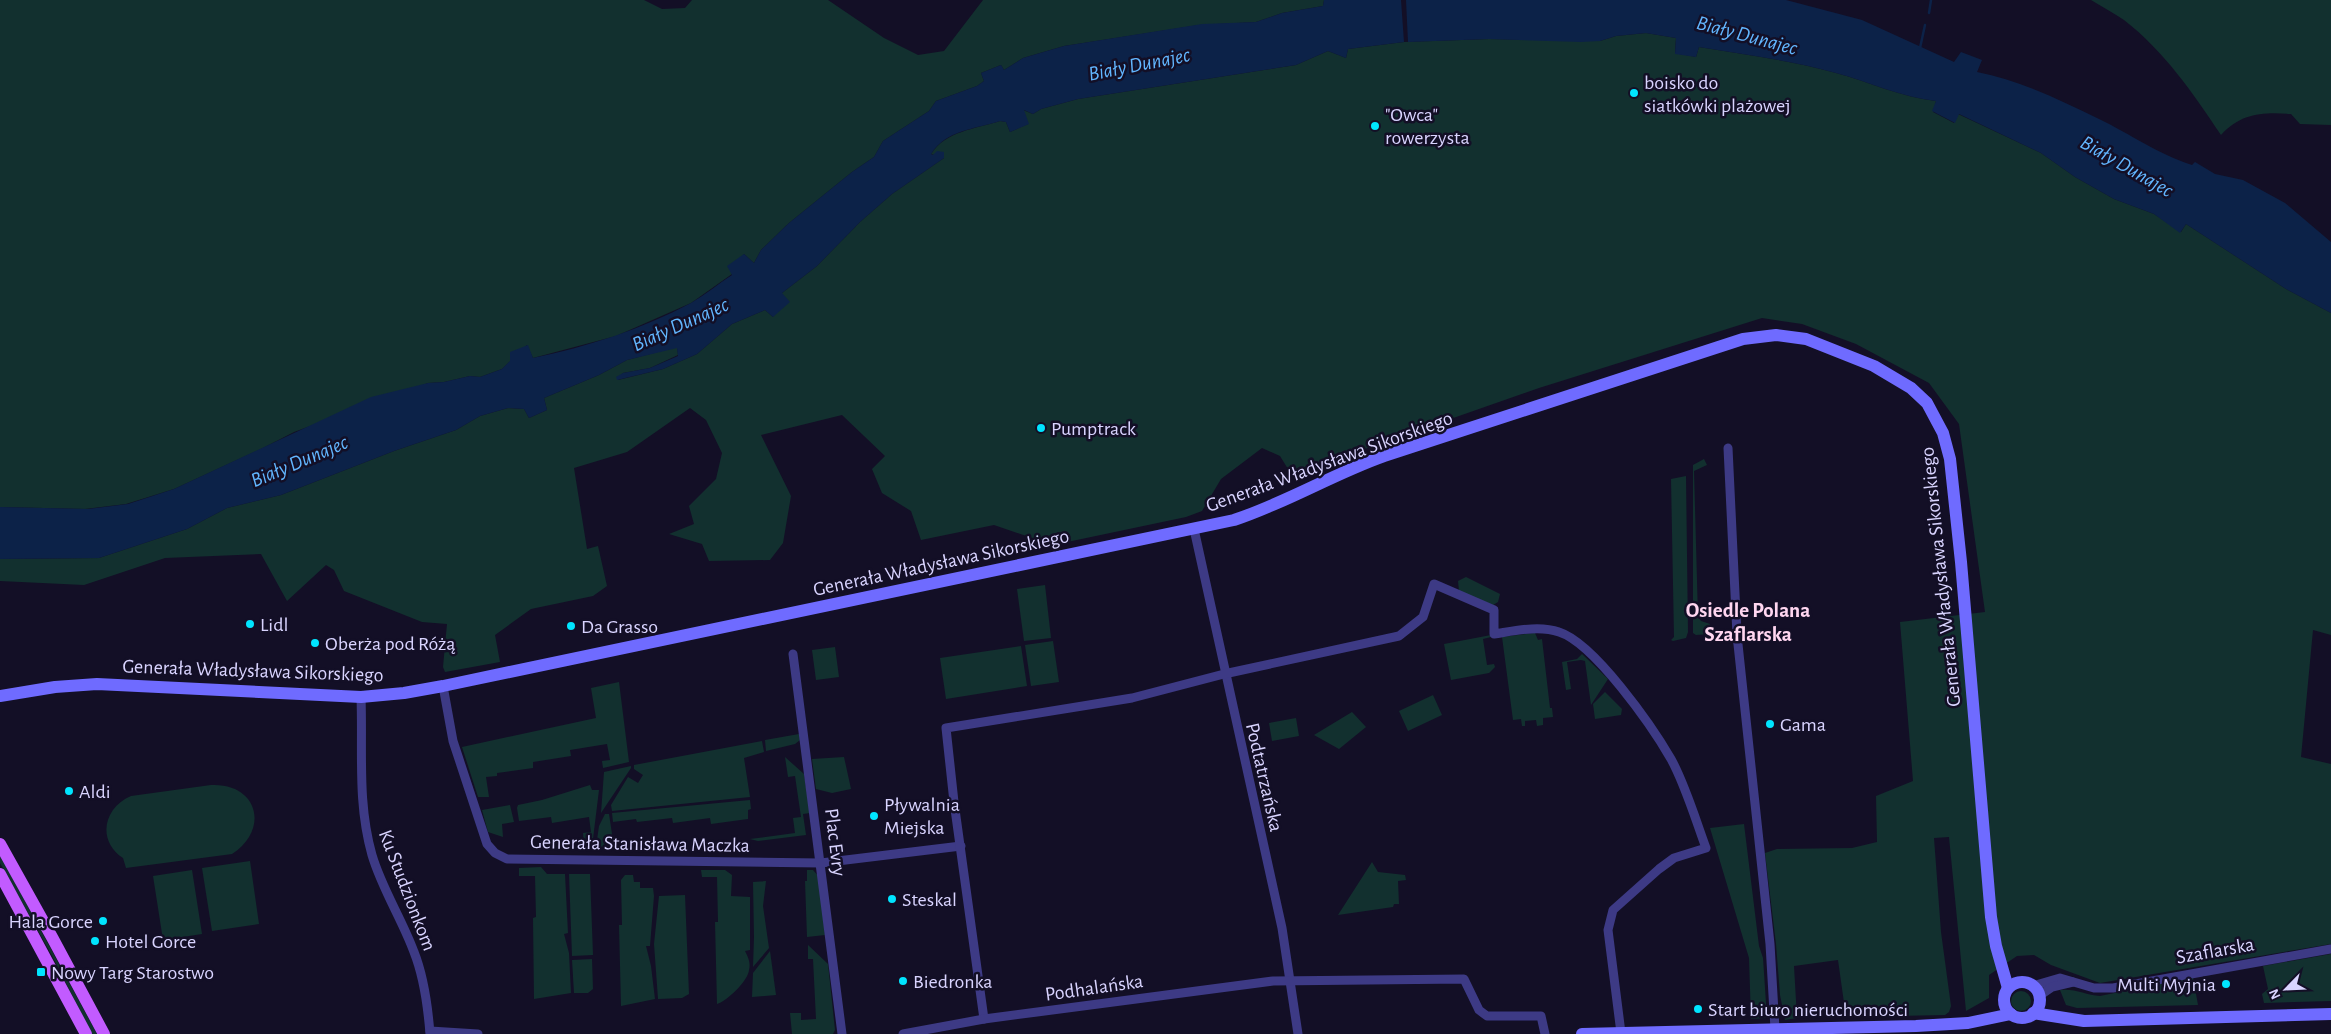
<svg xmlns="http://www.w3.org/2000/svg" width="2331" height="1034" viewBox="0 0 2331 1034" font-family="'Alegreya Sans',sans-serif">
	<style>
		.green { fill: #12302f }
		.water { fill: #0c2248 }
		.lines { fill: none; stroke-linecap: round; stroke-linejoin: round }
		.stream { stroke: #0c2248; stroke-width: 2.5 }
		.street { stroke: #3d3a85; stroke-width: 9 }
		.secondary { stroke: #6f6bff; stroke-width: 12 }
		.primary { stroke: #c25bff; stroke-width: 12 }
		.poi-dot { fill: #00e5ff; stroke: #130f26; stroke-width: 2 }
		.labels { text-anchor: middle; stroke-width: 5; stroke-linejoin: round; paint-order: stroke }
		.poi-label { font-size: 20px; fill: #d9d4ff; stroke: #130f26; text-anchor: start }
		.street-label { font-size: 20px; fill: #d9d4ff; stroke: #130f26 }
		.water-label { font-size: 21px; font-style: italic; fill: #62b6ff; stroke: #130f26 }
		.neighbourhood-label { font-size: 21px; font-weight: bold; fill: #ffd6f0; stroke: #130f26 }
	</style>
	<rect width="100%" height="100%" fill="#130f26"/>
	<g class="green">
		<path d="M0 0H644L662 9 685 8 692 0H828L884 38 918 55 944 51 983 0H1324L1323 6 1282 13 1256 22 1199 25 1064 46 1023 58 1004 70 1001 65 981 73 984 81 977 86 936 101 929 111 883 141 874 157 852 172 789 223 761 250 754 263 744 254 732 274 691 303 616 336 533 358 527 345 502 369 480 377 470 376 444 382 428 383 294 432 261 449 174 489 126 504 85 509 0 507Z"/>
		<path d="M2091 0H2331V125L2300 124 2291 114C2263 112 2241 113 2221 135 2193 93 2164 51 2124 20 2114 13 2102 7 2091 0Z"/>
		<path d="M1646 33 1676 38 1675 53 1696 57 1699 47C1745 55 1791 60 1836 73 1869 82 1901 97 1936 101L1933 112 1954 123 1958 114 2041 153 2075 177 2114 199 2154 214 2181 232 2186 224 2286 289 2331 313V635L2313 630 2301 757 2331 764V944L2100 983 2051 965 2034 955 2017 956 1989 975V998L1966 1011 1949 837 1934 838 1941 932 1951 1006 1949 1012 1945 1015 1846 1017 1838 960 1794 966 1797 1018 1785 1020 1780 995 1776 944 1765 853 1777 849 1852 848 1877 842 1876 796 1913 781 1900 622 1985 612 1959 424 1929 383 1856 344 1802 324 1762 318 1539 388 1342 457 1296 482 1280 456 1262 448 1221 479 1202 511 1186 517 1053 545 994 525 921 540 911 511 882 493 872 469 885 456 842 415 761 435 791 496 783 543 770 560 709 561 702 544 669 534 694 524 689 506 716 479 722 453 706 420 690 408 627 452 574 468 587 549 598 546 607 586 593 596 531 609 495 635 500 662 445 672 443 667 447 624 422 622 344 591 334 570 326 565 287 601 261 554 165 558 84 585 0 581V559L99 558 187 529 227 508 281 495 394 451 456 430 480 416 508 408 524 409 529 418 547 410 544 398 599 375 627 360 677 347 678 355 650 368 623 373 618 380 663 369 697 354 732 324 765 310 773 317 782 293 817 266 860 222 892 194 944 158 931 154C946 131 975 129 1000 121L1006 122 1010 132 1028 124 1023 110 1033 114 1041 109 1078 99 1296 65 1328 51 1346 58 1348 49 1404 42 1489 39 1600 41 1616 36Z"/>
		<path d="M1704 459 1707 465 1694 471 1698 617 1701 621 1710 624 1711 632 1709 634 1696 635 1693 633V465Z"/>
		<path d="M1686 476 1688 632 1686 638 1673 641 1671 640 1674 637 1671 479Z"/>
		<path d="M1466 577 1500 594 1498 602 1493 605 1459 591 1458 581Z"/>
		<path d="M1045 585 1051 638 1024 641 1017 589Z"/>
		<path d="M1535 633 1538 640 1542 639 1550 708H1552L1553 717 1543 718V725L1537 726 1536 720 1525 721V726H1522L1521 719 1513 720 1502 637Z"/>
		<path d="M1491 635V637L1483 639 1487 665 1494 664 1495 667 1489 673 1451 680 1444 644Z"/>
		<path d="M1053 641 1059 682 1031 686 1025 645Z"/>
		<path d="M1021 646 1027 686 946 699 940 658Z"/>
		<path d="M835 647 839 677 816 680 812 650Z"/>
		<path d="M1582 654 1608 679 1591 705 1585 661 1581 660 1567 662 1571 689 1566 690 1562 662 1577 659Z"/>
		<path d="M619 682 629 762 603 768 602 761 610 760 607 744 570 750 571 756 533 762V768L497 773V776L486 777 489 797H478L462 747 596 718 591 688Z"/>
		<path d="M1605 692 1622 709 1621 715 1595 719 1593 704Z"/>
		<path d="M1433 695 1442 715 1408 731 1399 711Z"/>
		<path d="M1352 712 1366 727 1339 749 1314 735Z"/>
		<path d="M1296 718 1299 736 1272 741 1269 723Z"/>
		<path d="M799 734 800 740 795 744 766 751 765 740Z"/>
		<path d="M762 741 764 752 744 758 750 797 612 811 611 805 628 777 638 783 643 775 634 769V765Z"/>
		<path d="M785 757 804 774 810 813 803 814 806 835 758 841 750 839 795 833 793 818 801 817 795 776 788 777Z"/>
		<path d="M844 757 851 789 832 793 816 789 812 759Z"/>
		<path d="M631 766V768L601 813 604 772Z"/>
		<path d="M211 785C258 783 270 829 232 854L126 868 123 858C97 841 103 808 131 796Z"/>
		<path d="M590 785 592 790H599L592 847H584L583 833 591 832 589 817 552 823 551 817 519 821 517 808 518 805 542 800Z"/>
		<path d="M750 800 751 809 748 810V819L711 824 710 818 673 823 672 818 637 822 636 819 613 822 612 813Z"/>
		<path d="M510 805 514 822 502 824 503 837 488 832 482 810Z"/>
		<path d="M605 814H609L614 847H596L599 826Z"/>
		<path d="M1744 824 1759 946 1763 958 1767 1018 1751 1019 1749 958 1710 828Z"/>
		<path d="M0 855 97 1034H92L51 954 0 863Z"/>
		<path d="M250 861 259 924 212 931 202 868Z"/>
		<path d="M1372 862 1378 872 1405 875 1406 880 1398 881 1399 904H1394L1393 907 1338 915Z"/>
		<path d="M541 867 547 874H565L568 933 564 934 569 953 571 993 534 999 533 918 536 917 535 876H519V868Z"/>
		<path d="M192 870 202 934 163 940 153 876Z"/>
		<path d="M701 870H725L732 875 731 896 750 897V950L745 951C748 957 751 963 749 970 748 981 727 1001 717 1004L715 922H718L717 877H702Z"/>
		<path d="M807 870H813L819 877 825 935 807 937 805 881H807Z"/>
		<path d="M569 874H590L593 955 572 956Z"/>
		<path d="M625 875H633L634 882H640V888H653L654 896 650 946H646L651 966 655 999 621 1006 619 925H622L621 880Z"/>
		<path d="M766 881 763 906 769 948 753 967 754 937 753 882Z"/>
		<path d="M685 895 689 994 682 998 658 999 654 944 659 896Z"/>
		<path d="M808 945 828 964 835 1030 833 1034H792L790 1013H801V1020L816 1019 813 959H808Z"/>
		<path d="M770 951 776 995 752 997 753 973Z"/>
		<path d="M2331 954V1001L2264 1003 2262 994 2268 989 2263 966Z"/>
		<path d="M592 959 593 989 588 993H574L572 960Z"/>
		<path d="M2193 977 2198 1005 2077 1008 2066 1005 2060 990C2074 988 2086 995 2100 996Z"/>
		<circle cx="2021" cy="1001" r="10"/>
	</g>
	<g class="water">
		<path d="M1324 0H1401L1404 42 1348 49 1346 58 1328 51 1296 65 1078 99 1041 109 1033 114 1024 110 1029 124 1010 132 1006 122 1000 121C975 129 946 130 931 154L933 155 937 151 944 152V158L892 194 860 222 817 266 782 293 790 302 773 317 765 310 732 324 697 354 663 369 617 380 616 377 623 373 650 368 678 356 677 348 627 360 599 375 544 398 547 410 529 418 524 409 508 408 480 416 456 430 394 451 281 495 227 508 187 529 99 558 0 559V507L88 509 128 504 174 489 371 397 428 383 444 382 470 376 480 377 502 369 510 361V352L528 345 533 358C587 347 642 329 691 303 705 295 718 284 732 275L727 266 744 254 754 263 761 250 789 223 852 172 874 157 883 141 929 111 936 101 977 86 984 81 981 73 1001 65 1004 70 1023 58 1064 46 1202 24 1256 22 1282 13 1323 6Z"/>
		<path d="M1406 0H1786L1862 20 1954 62 1961 52 1982 60 1977 72C2019 80 2060 100 2099 119 2132 135 2156 153 2192 165L2195 162 2215 174 2243 180 2285 203 2331 242V313L2286 289 2186 224 2180 233 2154 214 2114 199 2075 177 2041 153 1959 114 1955 123 1932 111 1936 101C1901 97 1869 82 1836 73 1791 60 1745 55 1699 47L1696 57 1675 54 1676 38 1646 33 1616 36 1600 41 1581 42 1489 39 1408 42Z"/>
	</g>
	<g class="lines">
		<g class="stream">
			<path d="M1929 13 1931 0"/>
			<path d="M1920 48 1925 25"/>
		</g>
		<g class="street">
			<path d="M1728 448 1737 635 1770 944 1775 1029"/>
			<path d="M1194 529 1282 928 1298 1034"/>
			<path d="M793 654 842 1034"/>
			<path d="M443 686 453 741 487 844 495 853 507 859 821 863 961 846"/>
			<path d="M361 697C363 751 357 802 372 855 382 889 402 919 414 952 424 977 428 1008 430 1034"/>
			<path d="M2033 986 2060 978 2094 988H2113L2331 949"/>
			<path d="M2039 996 2052 987 2073 982"/>
			<path d="M984 1019 954 802 946 728 1132 698 1224 674 1399 636 1423 617 1434 584 1494 610V634C1514 631 1539 625 1559 632 1594 643 1652 726 1671 759 1685 784 1696 821 1706 848L1674 858 1659 869 1613 910 1608 930 1621 1033"/>
			<path d="M430 1031 478 1034"/>
			<path d="M903 1034 984 1019 1273 981 1464 979 1479 1010 1487 1016H1541L1545 1034"/>
		</g>
		<g class="secondary">
			<path d="M0 696 55 687 97 684 361 697 404 693 443 686 1234 520C1286 503 1333 474 1384 456L1743 339 1776 335 1806 339 1874 366 1911 388 1927 403 1943 433 1950 459 1961 562 1991 917 1996 946 2008 988"/>
			<circle cx="2022" cy="1000" r="18"/>
			<path d="M2033 1013 2084 1021 2331 1014"/>
			<path d="M1582 1034 1916 1026 1968 1023 2011 1014"/>
		</g>
		<g class="primary">
			<path d="M0 844 53 939 104 1034"/>
			<path d="M0 874 86 1034"/>
		</g>
	</g>
	<g class="poi-dot">
		<circle cx="1634" cy="93" r="5"/>
		<circle cx="1375" cy="126" r="5"/>
		<circle cx="1041" cy="428" r="5"/>
		<circle cx="250" cy="624" r="5"/>
		<circle cx="571" cy="626" r="5"/>
		<circle cx="315" cy="643" r="5"/>
		<circle cx="1770" cy="724" r="5"/>
		<circle cx="69" cy="791" r="5"/>
		<circle cx="874" cy="816" r="5"/>
		<circle cx="892" cy="899" r="5"/>
		<circle cx="103" cy="921" r="5"/>
		<circle cx="95" cy="941" r="5"/>
		<rect x="36" y="967" width="10" height="10" rx="2.5"/>
		<circle cx="903" cy="981" r="5"/>
		<circle cx="2226" cy="984" r="5"/>
		<circle cx="1698" cy="1009" r="5"/>
	</g>
	<g class="labels">
		<g class="poi-label">
			<text x="1644" y="89">boisko do<tspan x="1644" dy="23">siatkówki plażowej</tspan></text>
			<text x="1385" y="121">"Owca"<tspan x="1385" dy="23">rowerzysta</tspan></text>
			<text x="1051" y="435">Pumptrack</text>
			<text x="260" y="631">Lidl</text>
			<text x="581" y="633">Da Grasso</text>
			<text x="325" y="650">Oberża pod Różą</text>
			<text x="1780" y="731">Gama</text>
			<text x="79" y="798">Aldi</text>
			<text x="884" y="811">Pływalnia<tspan x="884" dy="23">Miejska</tspan></text>
			<text x="902" y="906">Steskal</text>
			<text x="93" y="928" text-anchor="end">Hala Gorce</text>
			<text x="105" y="948">Hotel Gorce</text>
			<text x="51" y="979">Nowy Targ Starostwo</text>
			<text x="913" y="988">Biedronka</text>
			<text x="2216" y="991" text-anchor="end">Multi Myjnia</text>
			<text x="1708" y="1016">Start biuro nieruchomości</text>
		</g>
		<g class="street-label">
			<text transform="translate(1329 461) rotate(-20)" y="7">Generała Władysława Sikorskiego</text>
			<text transform="translate(941 562) rotate(-12)" y="7">Generała Władysława Sikorskiego</text>
			<text transform="translate(1940 577) rotate(-96)" y="7">Generała Władysława Sikorskiego</text>
			<text transform="translate(253 670) rotate(2)" y="7">Generała Władysława Sikorskiego</text>
			<text transform="translate(1265 777) rotate(77)" y="7">Podtatrzańska</text>
			<text transform="translate(836 842) rotate(83)" y="7">Plac Evry</text>
			<text transform="translate(640 843) rotate(1)" y="7">Generała Stanisława Maczka</text>
			<text transform="translate(408 890) rotate(69)" y="7">Ku Studzionkom</text>
			<text transform="translate(2215 950) rotate(-10)" y="7">Szaflarska</text>
			<text transform="translate(1094 987) rotate(-8)" y="7">Podhalańska</text>
		</g>
		<g class="water-label">
			<text transform="translate(1747 35) rotate(15)" y="7">Biały Dunajec</text>
			<text transform="translate(1139 64) rotate(-11)" y="7">Biały Dunajec</text>
			<text transform="translate(2127 166) rotate(30)" y="7">Biały Dunajec</text>
			<text transform="translate(680 324) rotate(-24)" y="7">Biały Dunajec</text>
			<text transform="translate(299 461) rotate(-23)" y="7">Biały Dunajec</text>
		</g>
		<g class="neighbourhood-label">
			<text x="1748" y="617">Osiedle Polana<tspan x="1748" dy="24">Szaflarska</tspan></text>
		</g>
	</g>
	<g transform="translate(2286 989) rotate(246)" stroke="#130f26" stroke-width="4" paint-order="stroke">
	<path d="M0-4L9 19L0 12L-9 19Z" fill="#d9d4ff"/>
	<text y="-8" font-size="14" font-weight="bold" text-anchor="middle" fill="#d9d4ff">N</text>
	</g>
</svg>
